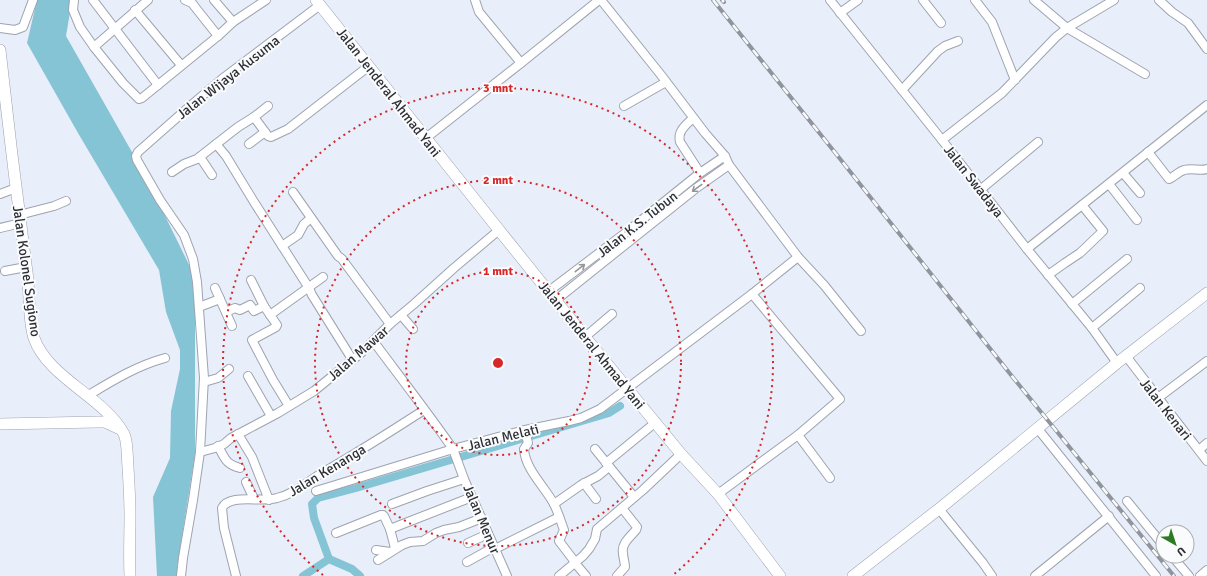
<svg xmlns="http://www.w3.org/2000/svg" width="1207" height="576" viewBox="0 0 1207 576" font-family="Signika,sans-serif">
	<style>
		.water { fill: #84c4d4 }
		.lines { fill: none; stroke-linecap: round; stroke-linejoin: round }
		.canal { stroke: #84c4d4; stroke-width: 8 }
		.street-casing { stroke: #9ea3af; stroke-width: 10 }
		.secondary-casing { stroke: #9ea3af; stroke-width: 12 }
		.street { stroke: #fff; stroke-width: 8 }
		.secondary { stroke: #fff; stroke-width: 11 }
		.rail-casing { stroke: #90949d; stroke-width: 4 }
		.rail { stroke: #fafbfd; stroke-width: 2.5; stroke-dasharray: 8; stroke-linecap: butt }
		.oneway { stroke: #96979a }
		.ring { fill: none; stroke: #d62828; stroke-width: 2; stroke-dasharray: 2 4 }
		.labels { text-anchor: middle; stroke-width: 4; stroke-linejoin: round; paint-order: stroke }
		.street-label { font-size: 14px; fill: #2d2f34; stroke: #fafbfd }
		.centre { fill: #d62828; stroke: #fafbfd; stroke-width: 2 }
		.ring-label { font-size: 12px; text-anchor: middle; font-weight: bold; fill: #d62828; stroke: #fafbfd; stroke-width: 4; stroke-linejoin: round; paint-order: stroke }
	</style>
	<rect width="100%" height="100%" fill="#e8eefa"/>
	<path class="water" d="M37 0H72L66 36 145 175 195 277V454L177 568 178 576H157L153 497 170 458 171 411 180 369V350L166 312 159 270 78 133 27 43Z"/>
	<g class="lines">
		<g class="canal">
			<path d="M329 559 314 518 312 504 318 498 356 488 609 413 620 406"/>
			<path d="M303 576 329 559 352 569 360 576"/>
		</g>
		<g class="street-casing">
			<g id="street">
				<path d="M74 0 73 10 80 27 94 47 123 83 139 99 142 98 218 36 233 22 266 0"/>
				<path d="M93 0 158 85"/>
				<path d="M185 0 192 3 195 7 218 36"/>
				<path d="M214 0 233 22"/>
				<path d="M475 0 479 12 521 63"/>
				<path d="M601 0 661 75 705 133 725 156 729 165 798 257 824 285 861 331"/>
				<path d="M830 0 942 140 1027 249 1092 328 1117 363"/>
				<path d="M923 0 941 23"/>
				<path d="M975 0 992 22 1015 80"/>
				<path d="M1034 0 1067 28 1145 74"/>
				<path d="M1159 0 1172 12 1188 23 1207 49"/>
				<path d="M135 10 181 65"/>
				<path d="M840 13 858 0"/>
				<path d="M0 28 15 30 23 27 33 0"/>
				<path d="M94 47 148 0"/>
				<path d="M902 90 938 51 945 46 958 41"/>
				<path d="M268 106 254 117 268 136 271 137 288 129 369 66"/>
				<path d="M624 106 666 82"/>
				<path d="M693 118C686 125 677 131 680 142L700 173"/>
				<path d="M426 138 521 63 599 0"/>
				<path d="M942 140 1002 93 1056 37 1067 28 1114 0"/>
				<path d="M216 144 226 156 254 202 309 288 312 295 352 359"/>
				<path d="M249 144 265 132"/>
				<path d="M1148 152 1169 179C1174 177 1178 172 1184 170 1192 168 1200 171 1207 169"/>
				<path d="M200 157 212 175"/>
				<path d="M172 172 184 164 197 159 238 127 254 117"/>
				<path d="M1123 173 1140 193"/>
				<path d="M1109 184 1137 220"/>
				<path d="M980 190 1038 142"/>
				<path d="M293 192 338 256 342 259 390 324"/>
				<path d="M0 194 16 188"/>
				<path d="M19 215 54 206 66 201"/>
				<path d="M0 228 21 223"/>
				<path d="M282 246 298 235 304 224 311 218"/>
				<path d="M1027 249 1207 105"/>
				<path d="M5 271 26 267"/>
				<path d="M1048 275 1065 263 1080 253 1102 232 1103 231 1082 205"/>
				<path d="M251 280 264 306 277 325 276 327 252 340 273 380 289 406"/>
				<path d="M215 288 232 326"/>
				<path d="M549 291 628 231 700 173 725 156"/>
				<path d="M556 300 695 189 729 165"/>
				<path d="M1072 304 1127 259"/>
				<path d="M199 307 220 299"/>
				<path d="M226 312 235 308 240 310 250 305 254 311 264 306"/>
				<path d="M270 315 323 277"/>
				<path d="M401 315 413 329"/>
				<path d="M1092 328 1140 288"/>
				<path d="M585 337 612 314"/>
				<path d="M374 342C400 377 428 413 453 449L525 430 569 421 581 418 600 409 752 294 798 257"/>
				<path d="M1126 356 1207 461"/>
				<path d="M248 376 271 416"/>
				<path d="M204 382 218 378 229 369"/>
				<path d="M87 396C112 381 136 366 165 358"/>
				<path d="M1158 398 1207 361"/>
				<path d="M1038 429 1156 576"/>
				<path d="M525 430 528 443 524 449C525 469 545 487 554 504 558 512 561 522 564 530L559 541 575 562"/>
				<path d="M238 434 252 457 269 500"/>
				<path d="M798 435 830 478"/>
				<path d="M218 446C225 458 225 464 240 468"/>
				<path d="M595 449 634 497"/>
				<path d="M1199 450 1207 443"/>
				<path d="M200 452 215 448 224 444 231 438 278 413 314 391 361 353 390 324 414 304 454 268 499 230"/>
				<path d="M606 463 656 422"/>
				<path d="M246 482 254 499"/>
				<path d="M584 483 596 499"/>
				<path d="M316 491 453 449 464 479 507 576"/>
				<path d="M718 494 798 435 840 399 752 294"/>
				<path d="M1127 501 1163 545"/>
				<path d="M392 504 427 491 464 479"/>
				<path d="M554 504 581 485 598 476 609 467"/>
				<path d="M939 509 983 563 992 576"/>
				<path d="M390 529 395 548"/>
				<path d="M336 533 381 515H383L384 516 390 529 472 497"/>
				<path d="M468 543 488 534"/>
				<path d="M495 549 559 517"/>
				<path d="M376 550 390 552"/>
				<path d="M1172 556 1189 576"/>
				<path d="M378 560 402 545 410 542 423 541 436 533 444 530 459 527 482 518"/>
				<path d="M467 562 494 547"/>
				<path d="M575 563 586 576"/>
				<path d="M181 576 183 558 193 500 200 452 204 378 197 282 193 259 184 235 160 200 137 160 136 156 138 152 189 107 222 79 320 5"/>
				<path d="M236 576 224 528 222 508C230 493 262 503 277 498 294 494 307 482 322 473 357 453 390 432 424 410"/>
				<path d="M559 576 583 556 589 549 595 539 597 529 643 490 681 454"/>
				<path d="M617 576 625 567C625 562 623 558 623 553 621 544 630 537 636 530L637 527 622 508"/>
				<path d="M1035 576 1109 516"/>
				<path d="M1200 576 1207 570"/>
			</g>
		</g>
		<g class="secondary-casing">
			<g id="secondary">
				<path d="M316 0 499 230 585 337 681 454 718 494 780 576"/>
				<path d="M0 50C8 124 17 198 27 272 30 292 28 320 34 338 48 378 104 397 124 434 128 443 127 457 128 467 129 483 130 499 130 516 130 536 129 556 130 576"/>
				<path d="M0 424 97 422H105L118 428"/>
				<path d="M853 576 944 505 1117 363 1207 293"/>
			</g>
		</g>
		<use href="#street" class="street"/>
		<use href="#secondary" class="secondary"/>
		<g class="rail-casing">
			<g id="rail">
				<path d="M713 0 837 155 1011 375 1174 576"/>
				<path d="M722 0 724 2"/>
			</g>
		</g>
		<use href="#rail" class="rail"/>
	</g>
	<defs><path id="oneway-shaft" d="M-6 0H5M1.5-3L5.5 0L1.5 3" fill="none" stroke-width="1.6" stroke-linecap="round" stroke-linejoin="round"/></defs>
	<g class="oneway">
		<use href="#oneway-shaft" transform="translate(697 188) rotate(144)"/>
		<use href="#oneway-shaft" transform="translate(580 268) rotate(-38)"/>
	</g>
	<g class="ring">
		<circle cx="498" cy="363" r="92"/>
		<circle cx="498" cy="363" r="183"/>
		<path d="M323 575A275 275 0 1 1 673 575"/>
	</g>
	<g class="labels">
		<g class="street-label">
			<text transform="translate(228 77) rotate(-38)" y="5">Jalan Wijaya Kusuma</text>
			<text transform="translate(389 92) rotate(52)" y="5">Jalan Jenderal Ahmad Yani</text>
			<text transform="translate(974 181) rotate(52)" y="5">Jalan Swadaya</text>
			<text transform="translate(637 224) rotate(-38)" y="5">Jalan K.S. Tubun</text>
			<text transform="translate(27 271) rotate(82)" y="5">Jalan Kolonel Sugiono</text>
			<text transform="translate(592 345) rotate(51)" y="5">Jalan Jenderal Ahmad Yani</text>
			<text transform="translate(358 353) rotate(-41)" y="5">Jalan Mawar</text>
			<text transform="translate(1166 409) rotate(52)" y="5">Jalan Kenari</text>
			<text transform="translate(503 437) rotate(-14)" y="5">Jalan Melati</text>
			<text transform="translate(327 470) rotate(-31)" y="5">Jalan Kenanga</text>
			<text transform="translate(482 519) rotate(67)" y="5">Jalan Menur</text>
		</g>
	</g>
	<circle cx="498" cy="363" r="6" class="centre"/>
	<g class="ring-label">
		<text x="498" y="92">3 mnt</text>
		<text x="498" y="184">2 mnt</text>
		<text x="498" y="275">1 mnt</text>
	</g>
	<g transform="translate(1175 544) rotate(141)"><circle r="19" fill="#fafbfd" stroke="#a8a9ad"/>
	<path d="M0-3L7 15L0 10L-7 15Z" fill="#2c7b24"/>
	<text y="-6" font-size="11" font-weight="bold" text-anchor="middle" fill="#2d2f34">U</text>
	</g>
</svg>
